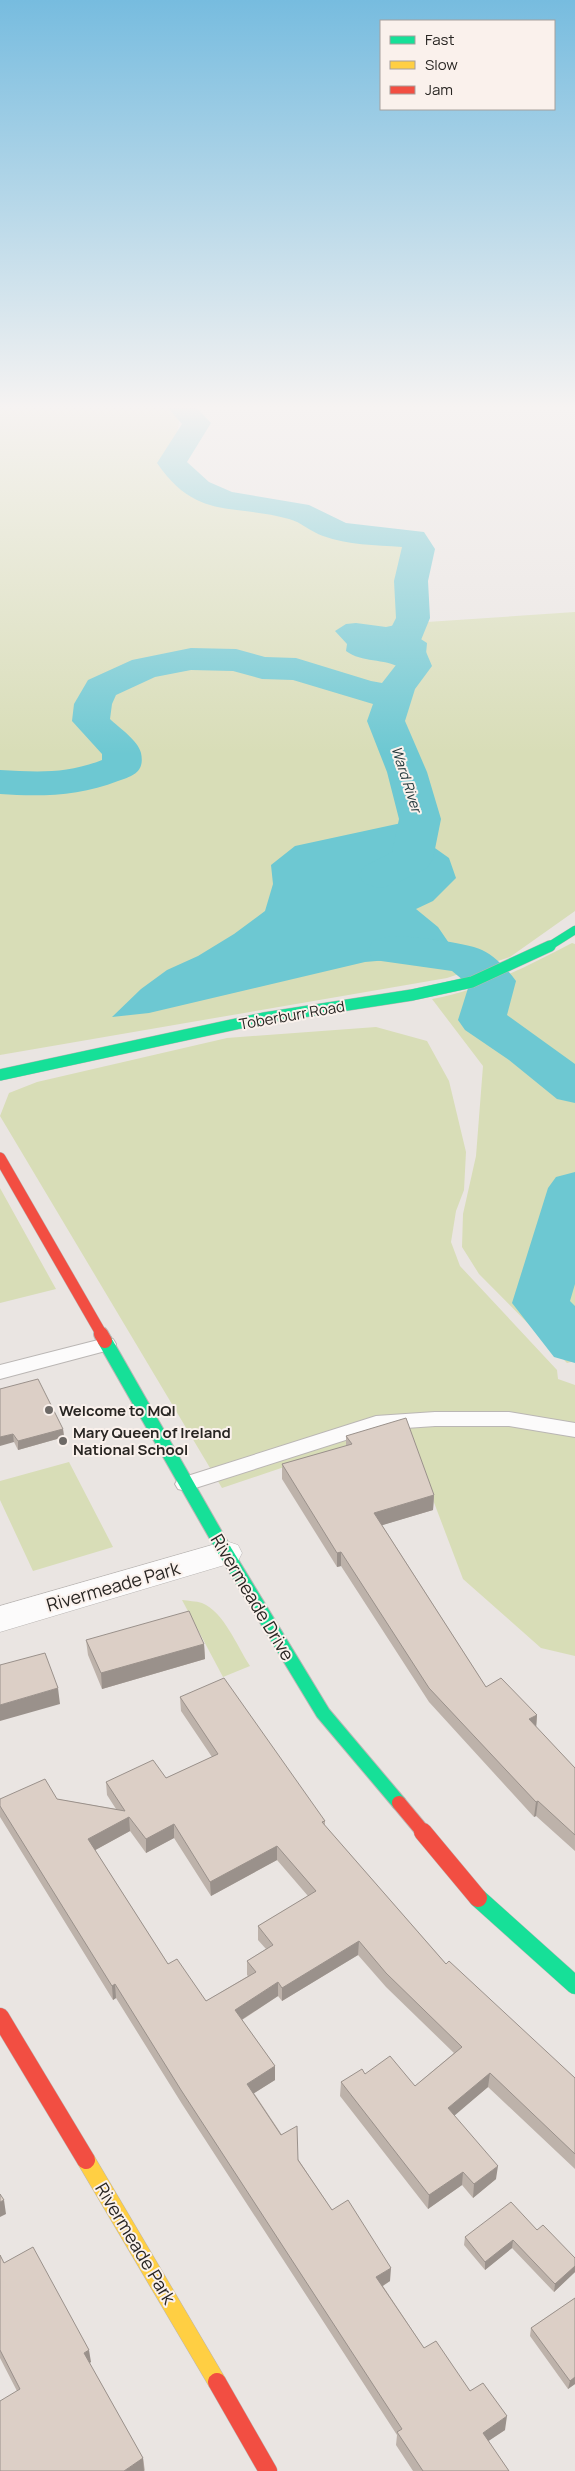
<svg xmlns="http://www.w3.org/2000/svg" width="575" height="2471" font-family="Manrope,sans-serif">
<rect width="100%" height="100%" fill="#eae5e2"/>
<path fill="#d8ddb7" d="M0 408H172L180 416 171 470 218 495 306 506 339 531 404 540 427 622 575 612V911L510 957 447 978 0 1055Z
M572 943 575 944V1361L567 1363 479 1274 462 1247 463 1214 476 1156 483 1066 432 999C483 990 527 966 572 943Z
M376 1027 427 1041 449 1081 466 1152 464 1190 456 1211 451 1242 460 1266 557 1370 558 1379 575 1385V1656L541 1648 463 1579 405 1426 222 1488 0 1116 9 1093 37 1082 227 1038Z
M0 1188 56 1289 0 1303Z
M69 1462 113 1547 33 1571 0 1500V1481Z
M182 1600C188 1601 196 1601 202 1603 224 1612 237 1646 250 1666L223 1677Z"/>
<path fill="#6dc8d2" d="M356 623 386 627 400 624 416 627 413 634 427 643 426 654 429 664 417 677 396 675 401 668C384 658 362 663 346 651L347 644 335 631 346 624Z
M420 819 425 841 449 858 456 878 433 901 416 909 438 927 451 946 466 960 411 958 365 962 149 1013 112 1017 141 989 167 970 198 956 234 934 265 911 273 884 271 865 295 846Z"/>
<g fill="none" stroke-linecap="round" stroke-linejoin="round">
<path fill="#6dc8d2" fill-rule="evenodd" d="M168 408H197L211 423 187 462 209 482 232 492 309 505 346 523 424 532 435 549 428 581 430 618 421 640 432 666 415 689 405 721 427 772 441 819 433 859 427 868 395 884 380 888 365 884 358 875 365 866 392 852 399 819 387 772 367 721 373 704 293 680 262 679 233 671 191 670 155 677 116 695 112 704 110 719C119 728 138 740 141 753 145 772 133 776 118 781 80 796 41 797 0 794V770C38 772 66 774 102 760V754L72 721 74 704 88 680 132 660 191 648 236 649 265 657 296 658 371 681 382 683 396 665 385 640 396 618 394 581 402 547C375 545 348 545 323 536 311 532 301 522 289 519 232 503 197 521 157 463L182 424Z
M390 936C409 936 465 942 482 950 495 956 508 970 516 981L507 1015 575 1064V1103L557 1099 509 1060 465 1030 458 1020 469 985 452 971 374 960 367 950 374 940Z
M575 1172V1284L570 1301 575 1306V1363L554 1357 512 1303 548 1188 556 1177Z"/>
<g stroke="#bab6b4" stroke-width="2">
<path id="lane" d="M106 1338 113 1339 116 1344 113 1349 0 1379V1365Z
M435 1412H509L575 1423V1437L509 1426H435L377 1430 186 1491 178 1489 175 1484 178 1479 376 1416Z"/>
</g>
<g stroke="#bab6b4" stroke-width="1">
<path id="street" d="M226 1541 238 1545 242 1553 238 1561 0 1632V1606Z"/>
</g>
<g stroke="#bab6b4" stroke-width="9">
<path id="fast-far3" d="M548 947 575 930"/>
</g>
<g stroke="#bab6b4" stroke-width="12">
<path id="fast-far2" d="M0 1075 264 1018 412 995 472 982 550 946"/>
</g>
<g stroke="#bab6b4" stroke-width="16">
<path id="fast-far1" d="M105 1341 226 1553 323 1713 399 1803"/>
</g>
<g stroke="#bab6b4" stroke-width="19">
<path id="fast" d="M478 1898 575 1985"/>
</g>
<g stroke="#bab6b4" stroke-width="19">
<path id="slow" d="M86 2160 217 2382"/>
</g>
<g stroke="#bab6b4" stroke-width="12">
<path id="jam-far2" d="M0 1158 102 1335"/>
</g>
<g stroke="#bab6b4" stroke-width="16">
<path id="jam-far1" d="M101 1334 105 1341
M399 1803 424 1833"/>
</g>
<g stroke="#bab6b4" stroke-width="19">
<path id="jam" d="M423 1832 478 1898
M0 2017 86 2160
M217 2382 268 2471"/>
</g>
<use href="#lane" fill="#fcfbfb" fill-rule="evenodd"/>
<use href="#street" fill="#fcfbfb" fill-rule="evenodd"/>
<use href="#fast-far3" stroke="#16e098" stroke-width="8"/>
<use href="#fast-far2" stroke="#16e098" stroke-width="11"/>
<use href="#fast-far1" stroke="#16e098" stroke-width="14"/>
<use href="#fast" stroke="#16e098" stroke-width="18"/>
<use href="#slow" stroke="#ffcf43" stroke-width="18"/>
<use href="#jam-far2" stroke="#f24e42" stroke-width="11"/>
<use href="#jam-far1" stroke="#f24e42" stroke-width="14"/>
<use href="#jam" stroke="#f24e42" stroke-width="18"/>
</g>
<path fill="#bdb2aa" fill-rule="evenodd" d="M0 1389 63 1429 64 1437 18 1450 14 1442Z
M346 1436 434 1495 433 1510 382 1525 486 1687 537 1715 536 1727 575 1768V1851L536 1816 534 1817 429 1702 341 1566 337 1567 282 1479V1464L346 1446Z
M86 1640 204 1644 205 1659 102 1689 88 1655Z
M180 1697 325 1821V1826L446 1964 575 2078V2169L488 2087 454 2115 496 2179 473 2198 462 2185 428 2209 340 2096 341 2082 365 2074 415 2086 454 2053 386 1987 358 1955 282 2001 278 1996 242 2020 275 2066V2080L254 2093 332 2210 390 2281 383 2286 424 2348 470 2391 505 2430 488 2441 509 2471H413L396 2445 397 2435 182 2104 116 1998 113 2000 0 1817V1799H57L116 1809 107 1795 106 1782 166 1778 212 1757 181 1711ZM130 1831 146 1853 174 1838 211 1896 277 1860 308 1896 258 1926V1940L266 1949 247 1961V1975L248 1976 206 2001 168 1964 95 1850Z
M537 2230 575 2258V2272L554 2292 512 2248 485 2270 464 2245 465 2237Z
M0 2255 4 2263 91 2362 89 2363 143 2458 145 2471 17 2391 0 2358Z
M575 2298V2384L568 2389 530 2336 531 2328Z"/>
<path fill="#9a918b" d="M63 1429 64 1437 18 1450V1441Z
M13 1434 14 1442 0 1446V1437Z
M434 1495 433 1510 373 1528 374 1513Z
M341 1552V1566L337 1567V1553Z
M204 1644 205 1659 102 1689 101 1673Z
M58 1688 60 1704 0 1721V1705Z
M537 1715 536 1729 529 1719Z
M538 1801 536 1816 534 1817 536 1802Z
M129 1817 130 1831 90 1853 88 1839Z
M174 1824V1838L146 1853V1839Z
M277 1846V1860L211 1896 210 1882Z
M359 1941 358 1955 282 2001V1988Z
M278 1982V1996L235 2024V2010Z
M115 1984 116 1998 113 2000 112 1986Z
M275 2066V2080L248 2097 247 2084Z
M490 2073 488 2087 447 2122 448 2108Z
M498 2166 496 2179 473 2198 474 2184Z
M463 2172 462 2185 428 2209 429 2195Z
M4 2200 6 2214 0 2217V2202Z
M513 2240 512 2248 485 2270V2262Z
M575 2266V2272L554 2292 555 2284Z
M391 2268 390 2281 376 2290V2277Z
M89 2350 91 2362 85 2366 84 2353Z
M575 2377V2384L568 2389 570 2381Z
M507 2416 505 2430 481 2446 483 2433Z
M143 2458 144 2471H124Z"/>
<path fill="#dccfc6" stroke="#9a918b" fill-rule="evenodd" d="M38 1379 63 1429 18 1441 13 1434 0 1437V1389Z
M406 1418 434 1495 374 1513 486 1687 501 1678 537 1715 529 1719 575 1768V1835L538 1801 536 1802 429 1688 341 1552 337 1553 282 1464 352 1444 346 1436Z
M189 1611 204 1644 101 1673 86 1640Z
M45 1653 58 1688 0 1705V1665Z
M224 1678 325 1821 322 1822 446 1964 449 1961 575 2078V2154L490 2073 448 2108 498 2166 474 2184 463 2172 429 2195 341 2082 362 2069 365 2074 390 2056 415 2086 462 2047 386 1973 359 1941 282 1988 278 1982 235 2010 275 2066 247 2084 281 2135 297 2126 298 2160 332 2210 348 2200 391 2268 376 2277 424 2348 436 2341 470 2391 483 2383 507 2416 483 2433 509 2471H423L397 2432 402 2429 181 2090 115 1984 112 1986 0 1806V1799L45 1779 57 1799 125 1811 106 1782 153 1760 166 1778 218 1754 180 1697ZM129 1817 146 1839 174 1824 210 1882 277 1846 316 1891 258 1926 273 1945 247 1961 256 1972 206 2001 177 1959 168 1964 88 1839Z
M0 2194 4 2200 0 2202Z
M511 2202 537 2230 543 2225 575 2258V2266L555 2284 513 2240 485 2262 465 2237Z
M33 2247 89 2350 84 2353 143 2458 124 2471H0V2401L20 2389 0 2350V2255L4 2263Z
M575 2298V2377L570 2381 531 2328Z"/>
<linearGradient id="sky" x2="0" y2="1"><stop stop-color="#77bcdf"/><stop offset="0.54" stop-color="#f6f3f2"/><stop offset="1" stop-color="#f6f3f2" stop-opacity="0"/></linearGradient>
<rect width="575" height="754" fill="url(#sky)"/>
<g fill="#6d6966" stroke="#faf1ec" stroke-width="2">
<circle cx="49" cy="1410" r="5"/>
<circle cx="63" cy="1441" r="5"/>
</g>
<g text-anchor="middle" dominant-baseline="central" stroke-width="4" stroke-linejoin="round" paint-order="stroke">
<g font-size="14" font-style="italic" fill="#203639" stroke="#faf1ec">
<text transform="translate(407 779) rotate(72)">Ward River</text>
</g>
<g font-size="15" fill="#292623" stroke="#faf1ec">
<text transform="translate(292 1015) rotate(-10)">Toberburr Road</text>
</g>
<g font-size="15" font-weight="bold" fill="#292623" stroke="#faf1ec" text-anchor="start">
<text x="59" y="1410">Welcome to MQI</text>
<text x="73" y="1432">Mary Queen of Ireland<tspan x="73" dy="17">National School</tspan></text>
</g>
<g font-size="18" fill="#292623" stroke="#faf1ec">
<text transform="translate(113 1586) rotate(-16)">Rivermeade Park</text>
<text transform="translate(253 1597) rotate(59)">Rivermeade Drive</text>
<text transform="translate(136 2243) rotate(59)">Rivermeade Park</text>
</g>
</g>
<rect x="380" y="20" width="175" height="90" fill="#faf1ec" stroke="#a6a09c"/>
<rect x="390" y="36" width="25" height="8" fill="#16e098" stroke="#a6a09c"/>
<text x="425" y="45" font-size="15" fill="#292623">Fast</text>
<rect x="390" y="61" width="25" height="8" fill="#ffcf43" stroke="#a6a09c"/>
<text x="425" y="70" font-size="15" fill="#292623">Slow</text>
<rect x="390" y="86" width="25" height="8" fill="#f24e42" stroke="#a6a09c"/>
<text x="425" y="95" font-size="15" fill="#292623">Jam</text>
</svg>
